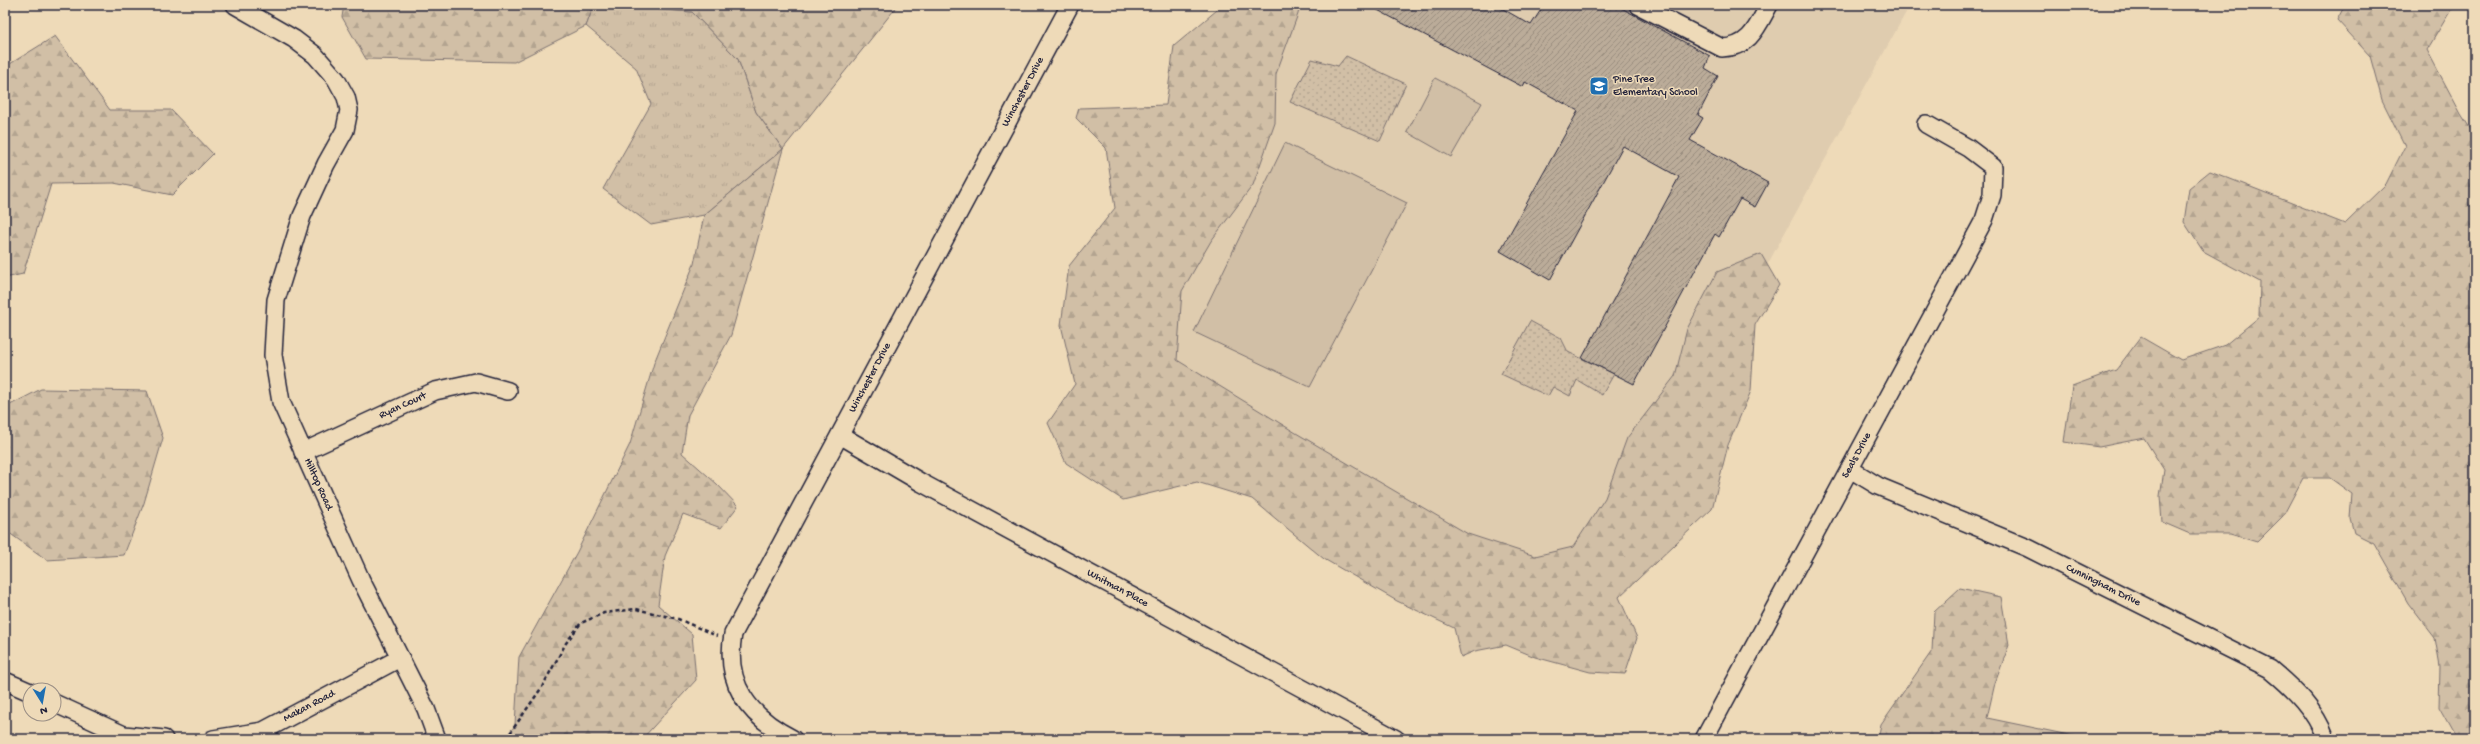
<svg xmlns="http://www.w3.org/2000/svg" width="2480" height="744" font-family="'Gochi Hand',sans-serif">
<defs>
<pattern id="grass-tufts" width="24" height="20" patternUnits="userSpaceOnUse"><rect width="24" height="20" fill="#d1bfa6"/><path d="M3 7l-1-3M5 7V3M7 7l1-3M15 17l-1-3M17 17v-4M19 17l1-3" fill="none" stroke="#b3a490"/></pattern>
<pattern id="forest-firs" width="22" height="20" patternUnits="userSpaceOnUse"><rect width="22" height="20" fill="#d1bfa6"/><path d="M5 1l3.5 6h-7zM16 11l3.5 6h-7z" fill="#b3a490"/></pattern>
<pattern id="park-dots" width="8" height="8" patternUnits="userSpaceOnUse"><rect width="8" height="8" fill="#d1bfa6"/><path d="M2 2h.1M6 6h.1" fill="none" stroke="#b3a490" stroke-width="1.8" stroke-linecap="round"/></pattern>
<pattern id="building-hatch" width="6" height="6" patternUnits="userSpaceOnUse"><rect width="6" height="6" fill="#bbac99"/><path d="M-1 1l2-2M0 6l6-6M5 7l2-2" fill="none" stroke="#988c7e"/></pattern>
</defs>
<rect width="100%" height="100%" fill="#eedab8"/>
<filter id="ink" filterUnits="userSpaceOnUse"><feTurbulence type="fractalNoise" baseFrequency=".025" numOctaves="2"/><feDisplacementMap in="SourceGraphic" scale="8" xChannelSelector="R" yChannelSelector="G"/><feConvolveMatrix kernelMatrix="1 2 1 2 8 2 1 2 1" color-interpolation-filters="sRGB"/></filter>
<g filter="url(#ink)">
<path fill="#dfccaf" d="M1261 5H1910L1577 611 1076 358Z"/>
<path fill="url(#grass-tufts)" stroke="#7a7070" d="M594 5 692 12 738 59 756 112 783 149 704 215 651 225 603 189 651 104 636 68 586 26Z"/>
<path fill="url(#forest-firs)" stroke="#7a7070" d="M344 5H594L586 26 514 62 366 59 342 17Z
M612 5H898L783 149 731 335 688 415 682 453 717 484 738 506 721 528 683 514 665 556 658 605 692 634 696 680 642 739H506L515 725 519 657 577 552 630 444 654 363 694 264 704 215 783 149 756 112 738 59 692 12Z
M1223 5H1300L1298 14 1276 74 1275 123 1253 185 1211 241 1182 291 1177 360 1296 433 1468 534 1535 556 1573 547 1605 498 1627 438 1675 376 1687 329 1717 272 1761 254 1779 285 1755 325 1751 391 1728 445 1712 509 1619 597 1637 638 1625 674 1590 672 1535 657 1506 645 1475 651 1461 657 1454 628 1397 601 1324 559 1252 499 1197 482 1123 500 1066 463 1048 423 1075 384 1061 325 1069 266 1115 208 1106 148 1076 118 1079 108 1166 105 1174 46Z
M2345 5H2454L2427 50 2461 114 2475 136V739H2457L2439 707 2440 667 2435 638 2408 603 2374 543 2354 533 2350 518 2352 494 2330 478H2303L2283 516 2257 542 2230 534H2190L2162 522 2160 496 2164 470 2144 438 2099 447 2064 442 2072 386 2116 370 2141 337 2181 360 2225 345 2259 317 2260 282 2203 251 2184 222 2189 188 2210 171 2345 224 2386 184 2405 146 2382 100 2370 56 2337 20Z
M55 36 110 110H171L213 154 172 195 114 183 51 184 23 274 5 278V67Z
M41 389 147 391 163 438 144 503 124 555 47 560 5 530V406H8Z
M1960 588 2001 597 2009 645 1995 683 1987 718 2088 739H1878L1881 724 1932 651 1934 612Z"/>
<path fill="url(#park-dots)" stroke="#7a7070" d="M1346 56 1406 84 1380 141 1290 102 1312 59 1338 66Z
M1530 321 1561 338 1568 352 1614 374 1602 395 1577 380 1570 396 1553 387 1548 396 1501 374Z"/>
<path fill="#d1bfa6" stroke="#7a7070" d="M1435 78 1482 103 1451 157 1407 132Z
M1285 143 1407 203 1310 387 1194 332Z"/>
<path fill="url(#building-hatch)" stroke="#22223b" d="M1368 5H1496L1531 25 1544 5H1616L1710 56 1705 68 1718 76 1698 115 1703 118 1690 140 1768 183 1755 207 1740 199 1719 237 1715 234 1634 384 1582 358 1679 177 1623 146 1550 280 1500 251 1578 111 1525 82 1523 87Z"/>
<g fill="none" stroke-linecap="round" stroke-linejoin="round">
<g stroke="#22223b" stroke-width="20">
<g id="minor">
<path id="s1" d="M235 5 294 39 315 55 336 79 346 97 349 110 345 130 326 164 302 216 276 300 273 355 281 402 361 580 426 709 437 739"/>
<path d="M1638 5 1722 48C1750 47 1757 27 1769 5"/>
<path id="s2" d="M840 435 922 483 1396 739"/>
<path id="s3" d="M303 452 435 391 476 382 508 391"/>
<path id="s4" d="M1850 469 1878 486 2028 548 2270 669C2294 689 2315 709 2326 739"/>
<path d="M5 681 30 692"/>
<path d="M54 703 124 735 164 739"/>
<path id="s5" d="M213 739 263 731 400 658"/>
<path id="s6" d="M793 739C749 717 724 684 733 634L1070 5"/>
<path id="s7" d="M1704 739 1984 220 1992 195 1993 167 1968 148 1926 124"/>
</g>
</g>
<path stroke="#22223b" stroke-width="2.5" stroke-dasharray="4 3" stroke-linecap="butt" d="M506 739 542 687 566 643 581 623 604 613 636 609 678 619 717 636"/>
<use href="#minor" stroke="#eedab8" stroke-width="17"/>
</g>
</g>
<defs>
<g id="school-square" transform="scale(1)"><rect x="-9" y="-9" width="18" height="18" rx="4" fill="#1f6fb2" stroke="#eedab8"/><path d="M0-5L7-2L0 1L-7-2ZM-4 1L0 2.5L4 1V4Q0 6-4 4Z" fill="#fff"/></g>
</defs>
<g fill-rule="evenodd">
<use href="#school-square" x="1599" y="86"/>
</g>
<g text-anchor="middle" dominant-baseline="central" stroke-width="3" stroke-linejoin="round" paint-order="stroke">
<g font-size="11" fill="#22223b" stroke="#eedab8" text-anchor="start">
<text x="1613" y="80">Pine Tree<tspan x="1613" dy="13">Elementary School</tspan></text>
</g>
<g font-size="11" fill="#22223b" stroke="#eedab8">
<text stroke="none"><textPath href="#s6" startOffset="746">Winchester Drive</textPath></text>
<text stroke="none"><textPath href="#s6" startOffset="422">Winchester Drive</textPath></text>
<text stroke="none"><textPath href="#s3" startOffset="110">Ryan Court</textPath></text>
<text stroke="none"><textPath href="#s7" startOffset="322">Seals Drive</textPath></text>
<text stroke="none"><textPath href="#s1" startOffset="558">Hilltop Road</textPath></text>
<text stroke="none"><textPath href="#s4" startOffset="279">Cunningham Drive</textPath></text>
<text stroke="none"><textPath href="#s2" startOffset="317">Whitman Place</textPath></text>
<text stroke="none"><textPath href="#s5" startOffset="103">Makan Road</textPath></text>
</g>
</g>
<rect width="2480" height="744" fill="none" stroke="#eedab8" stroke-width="20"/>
<rect x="10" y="10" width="2460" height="724" fill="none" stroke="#22223b" stroke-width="1.5" filter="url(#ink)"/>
<g transform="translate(42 702) rotate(169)"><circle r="19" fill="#eedab8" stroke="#9c9086"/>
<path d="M0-3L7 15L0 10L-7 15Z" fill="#1f6fb2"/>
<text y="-6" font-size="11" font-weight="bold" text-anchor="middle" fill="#22223b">N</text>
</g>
</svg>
